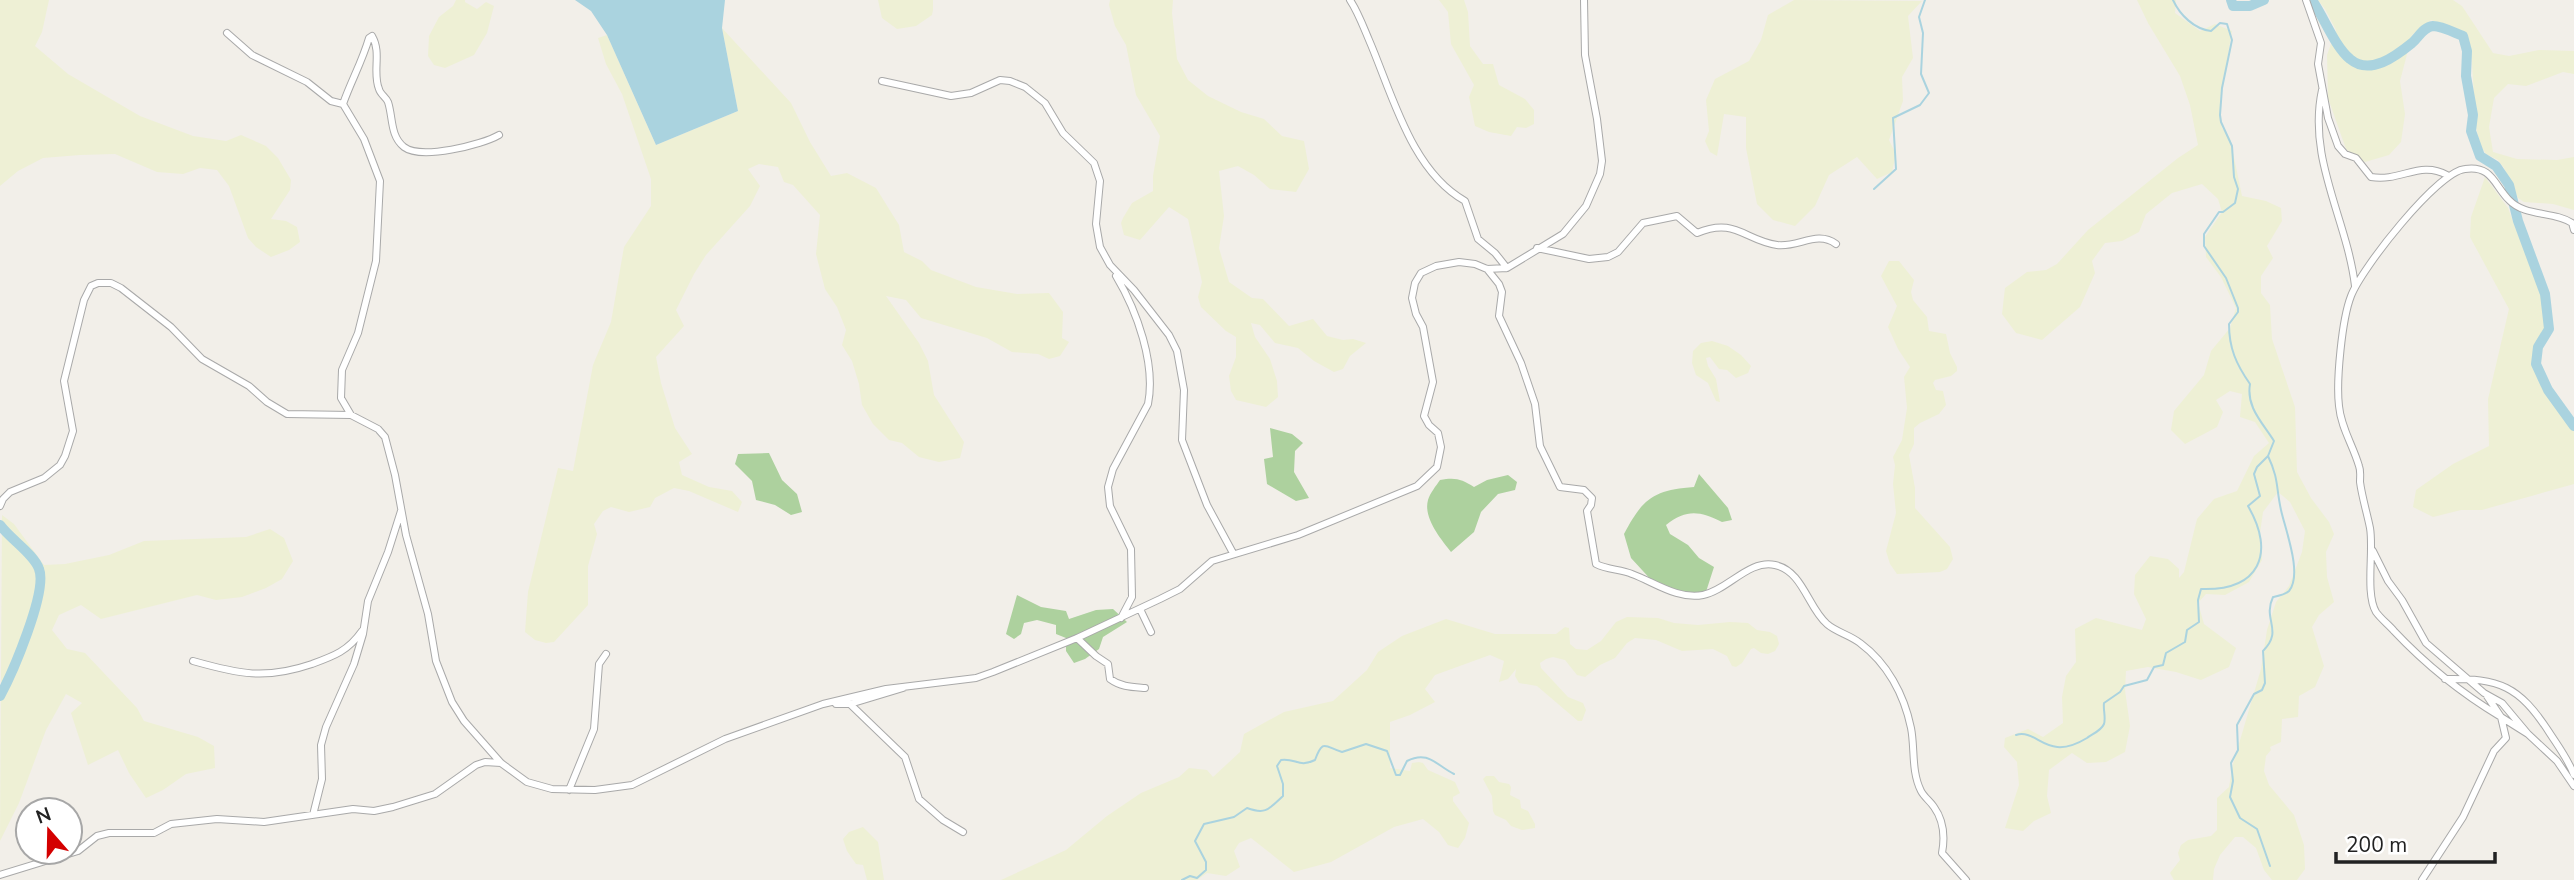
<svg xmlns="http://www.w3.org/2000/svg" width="2574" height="880" font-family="'Nunito Sans',sans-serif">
<rect width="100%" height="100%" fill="#f2efe9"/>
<path fill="#eef0d5" d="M0 0H49L42 32 35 46 68 74 140 116 193 136 226 141 241 135 266 146 278 158 291 180 290 190 271 219 286 221 297 227 300 242 289 250 271 257 256 247 248 238 229 186 217 170 200 168 183 174 157 172 115 154 80 155 43 158 18 171 0 186Z
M456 0H465V2L477 9 486 2 494 6 487 33 474 55 445 68 434 65 428 56 429 36 439 17 453 6Z
M878 0H933V10L932 15 916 26 897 29 882 18Z
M1110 0H1173L1172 13 1177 59 1188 80 1208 96 1241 112 1264 119 1282 136 1304 141 1309 169 1296 192 1270 189 1254 175 1238 166 1219 171 1224 216 1219 248 1229 282 1252 298 1263 299 1289 326 1313 319 1327 336 1343 340 1353 339 1366 343 1350 356 1343 369 1334 372 1314 361 1298 348 1275 343 1260 325 1251 323 1255 337 1270 359 1277 381 1278 397 1266 407 1236 400 1231 391 1229 376 1236 357V337L1226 331 1201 307 1198 297 1202 282 1188 219 1169 207 1140 240 1124 235 1121 223 1123 218 1132 203 1153 191V176L1160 136 1136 95 1126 45 1115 26 1109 5Z
M1439 0H1464L1468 12 1470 46 1483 64H1493L1499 85 1525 99 1534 110V124L1526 128 1517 127 1511 136 1489 132 1475 126 1469 97 1474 85 1451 44 1448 12Z
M1794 0 1922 1 1908 16 1913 58 1902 77 1903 101 1889 140 1896 154 1892 172 1877 179 1857 157 1829 175 1815 206 1795 226 1773 220 1757 204 1746 148V117L1724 114 1717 156 1710 152 1705 141 1709 131 1706 100 1715 79 1749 61 1761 40 1768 15Z
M2137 0H2176L2175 13 2200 31 2215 24 2232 31 2220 102 2222 128 2230 138 2242 196 2266 201 2281 208 2282 221 2267 246 2273 258 2261 276V293L2270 305 2272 339 2295 407 2297 472 2311 498 2329 522 2334 534 2326 552 2327 577 2334 602 2319 615 2312 627 2324 666 2315 687 2299 696 2298 717 2282 719 2281 742 2270 747 2271 750 2266 756 2264 771 2269 785 2294 815 2304 845 2305 869 2297 880H2272L2264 870 2256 848 2243 837H2235L2220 855 2214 869 2213 880H2174L2170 873 2180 860 2178 853 2181 845 2188 840 2211 836 2217 830V798L2229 787 2233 764 2261 669 2267 630 2276 602 2289 586 2302 552 2305 531 2290 502 2278 492 2263 512 2260 533 2262 560 2249 582 2225 595 2206 594 2198 603 2204 624 2236 648 2229 667 2201 680 2176 672 2148 667 2126 671 2125 690 2130 726 2125 752 2106 762 2087 763 2072 753 2049 770 2047 796 2051 813 2034 821 2023 831 2005 828 2019 785 2017 762 2004 747 2005 738 2028 729 2043 737 2063 723 2062 697 2066 676 2076 662 2075 629 2096 618 2142 630 2146 619 2134 594 2135 575 2150 556 2168 559 2179 569V578L2184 572 2197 519 2214 499 2237 491 2254 456 2269 443 2255 422 2240 417 2242 394 2230 391 2216 400 2223 412 2217 427 2185 444 2171 430 2174 411 2204 375 2211 351 2230 328 2236 308 2221 277 2206 257 2205 237 2222 212 2218 199 2202 184 2172 193 2146 214 2139 232 2122 241 2105 243 2092 261 2095 273 2080 307 2042 340 2016 333 2002 314 2005 288 2027 272 2046 270 2057 264 2088 230 2178 158 2198 145 2190 105 2180 76 2148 23Z
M2318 0H2453L2462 6 2493 53 2509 56 2539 50 2574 51V74L2563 72 2526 86 2508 84 2494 98 2489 127 2493 152 2517 159 2557 160 2574 157V210L2553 204 2524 202 2518 198 2504 168 2498 160 2486 154 2480 145 2476 127 2471 49 2467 39 2461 31 2431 20 2412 35 2400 81 2405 114 2401 142 2389 155 2365 162 2346 149 2328 98 2327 55 2336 30 2325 9Z
M722 28 791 103 810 142 831 176 847 173 876 188 899 225 904 252 922 261 931 270 976 287 1017 294 1049 293 1063 312 1062 338 1069 342 1060 356 1049 359 1038 354 1012 352 987 338 921 318 906 300 886 296 919 343 928 361 934 395 964 442 960 458 939 462 919 457 902 443 889 440 873 424 862 405 859 384 852 361 842 345 846 330 837 307 825 289 816 254 820 215 793 185 784 182 778 167 759 164 748 169 760 186 750 206 706 255 694 274 676 310 684 326 656 357 661 383 675 428 692 454 679 462 682 475 709 487 732 491 742 502 738 512 689 491 674 488 655 498 650 507 629 512 611 507 603 511 594 524 597 534 588 566V605L554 642 546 643 535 640 525 632 528 592 558 468 573 471 593 365 611 322 624 247 651 206V179L622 94 606 64 598 38 607 35 656 145 738 111Z
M2485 177 2508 208 2518 235 2538 275 2548 327 2538 347 2537 363 2551 399 2574 429V484L2482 510H2461L2433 517 2413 507 2416 490 2453 464 2489 446 2488 399 2509 309 2470 237 2471 217Z
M1889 261H1899L1914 280 1911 292 1913 300 1927 317 1929 331 1946 334 1950 353 1957 367V371L1951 376 1935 380 1933 383 1936 390 1943 391 1946 405 1939 414 1920 423 1914 428V444L1909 455 1915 488V508L1950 547 1953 559 1947 569 1940 572 1897 574 1890 564 1886 551 1896 513 1893 484 1895 465 1893 457 1902 440 1907 408 1904 377 1910 367 1898 349 1888 327 1897 306 1881 276Z
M1712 341 1728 346 1741 355 1751 366 1748 373 1736 378 1727 370 1719 369 1710 357 1706 358 1708 366 1716 379 1720 402 1716 401 1708 383 1696 375 1692 363 1693 351 1701 343Z
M2 515 14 524 44 565 65 564 109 555 144 541 246 537 270 529 284 538 293 561 282 579 266 588 242 597 216 600 197 595 101 619 81 605 59 615 52 630 67 649 85 653 137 708 144 721 198 737 214 746 215 768 186 774 163 790 146 798 129 773 118 750 88 765 71 713 82 703 66 694 46 730 19 803 0 841Z
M1627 617 1658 618 1674 623 1698 625 1730 622 1748 623 1757 630 1770 632 1777 636 1779 644 1775 651 1768 654 1761 653 1754 648 1751 649 1742 663 1736 667 1732 666 1727 656 1713 649 1682 651 1656 640 1635 638 1627 643 1615 658 1600 665 1585 677 1577 675 1565 660 1553 657 1546 659 1540 663 1541 668 1568 697 1583 703 1586 710 1582 721H1578L1537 686 1519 683 1515 676 1516 669 1508 679 1499 682 1504 661 1490 655 1435 675 1425 689 1435 702 1410 715 1390 722V768L1410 771 1412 763 1419 762 1423 763 1428 770 1455 782 1460 793 1453 797V801L1469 823 1465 838 1458 848 1448 845 1439 832 1423 819 1394 827 1331 862 1294 872 1251 838 1239 843 1234 851 1240 867 1226 876 1207 873 1197 880H1001L1066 850 1107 816 1141 793 1179 777 1189 768 1207 770 1213 777 1240 752 1244 734 1284 712 1333 701 1367 670 1378 652 1402 636 1446 619 1495 634H1556L1565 627 1569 628 1570 644 1576 649 1587 650 1601 641 1616 622Z
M1486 776H1494L1499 782 1509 784 1511 787 1510 795 1520 800 1521 808 1528 811 1535 824V828L1522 830 1511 826 1506 820 1495 815 1493 811 1492 796 1483 779Z
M863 827 878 842 884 880H867L863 865 856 864 847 851 843 839 849 832Z"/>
<path fill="#add19e" d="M1270 428 1292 434 1303 443 1295 451 1294 472 1309 498 1296 501 1267 484 1264 459 1273 457Z
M769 453 782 480 797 494 802 512 791 515 775 505 756 500 752 481 735 464 738 454Z
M1699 474 1728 508 1732 520 1722 522C1699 511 1687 509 1666 525L1670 534 1688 545 1699 558 1714 567 1704 598 1679 597 1654 583 1631 558 1624 534C1643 498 1654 490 1694 487Z
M1508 475 1517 482 1515 490 1498 494 1481 512 1474 532 1451 552C1441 539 1423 518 1428 500 1430 493 1436 486 1440 480 1455 477 1462 479 1474 487L1487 480Z
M1017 595 1041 607 1066 611 1069 619 1096 610 1113 609 1127 622 1103 637 1099 649 1085 659 1074 663 1066 651V638L1056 634V625L1037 620 1024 623 1021 634 1014 639 1006 634Z"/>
<path fill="#aad3df" d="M575 0H725L722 28 738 111 656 145 607 35 591 11Z"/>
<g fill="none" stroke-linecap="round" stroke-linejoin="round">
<path stroke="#aad3df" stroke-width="2" d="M1874 189 1896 169 1893 118 1920 105 1929 93 1921 74 1923 33 1919 17 1925 0
M2268 456C2279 479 2276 488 2281 510 2285 529 2303 574 2289 591 2285 595 2278 596 2273 597 2262 620 2284 630 2263 651L2265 683 2262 690 2254 694 2237 725 2238 750 2231 763 2233 781 2230 797 2240 818 2257 829 2270 866
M2016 735C2038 728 2046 763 2087 738 2092 734 2101 731 2104 724 2106 718 2103 709 2104 703L2120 692 2124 686 2147 680 2154 667 2163 665 2166 653 2185 642 2187 630 2199 622 2198 600 2201 589C2259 591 2276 554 2248 506L2260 496 2254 474 2257 467 2268 456 2274 441C2262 422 2246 407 2250 384 2236 364 2229 348 2229 324L2238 312V308L2226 278 2204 246V234L2219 212H2223L2235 203 2238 189 2234 177 2232 146 2221 122 2220 115 2222 88 2232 40 2227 24 2220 23 2211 31C2194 29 2180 15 2173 0
M1182 880 1190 876 1197 878 1206 870V862L1195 841 1204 824 1234 817 1247 808C1266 815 1269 809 1283 796V784L1277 766 1281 760C1296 758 1299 768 1315 760 1323 738 1325 747 1342 752L1366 744 1387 751 1396 775H1400L1407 761C1428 750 1436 765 1454 774"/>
<path stroke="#aad3df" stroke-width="10" d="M2231 0 2233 6H2250L2264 0
M2312 0C2324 17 2335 47 2350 59 2370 76 2396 56 2412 43 2419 37 2423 27 2433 26 2442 26 2455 33 2463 36L2467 51 2466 76 2473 115 2471 131 2480 156 2496 166 2509 185 2518 221 2545 294 2549 329 2538 347 2536 364 2548 390 2574 426
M0 525C10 539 34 554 39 569 48 591 12 674 0 696"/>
<g stroke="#a9a9a9" stroke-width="8">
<path id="street" d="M1350 0C1358 12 1363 26 1369 40 1392 93 1411 171 1465 201L1478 239 1495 253 1507 268
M2306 0 2321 43 2318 64 2328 118 2338 146 2345 154 2356 158 2371 177C2401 182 2420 160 2447 175
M227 33 252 55 307 82 331 101 343 104 364 139 380 181 376 261 358 333 342 370 341 398 351 415
M882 81 951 96 971 93 1000 80 1010 81 1025 87 1045 103 1063 133 1094 163 1100 181 1096 224 1100 247 1110 265 1134 290 1169 335 1177 351 1184 390 1182 440 1207 505 1233 553
M2322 90C2307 159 2347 219 2355 286
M343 104C351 81 362 62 369 38L372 36C382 53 372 72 379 89 380 94 386 97 388 102 393 117 390 136 404 147 421 160 482 145 499 135
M1537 248 1589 259 1608 257 1618 252 1643 223 1677 216 1697 233C1735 217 1744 240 1777 245 1798 248 1817 230 1836 244
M1487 269 1499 284 1502 292 1499 316 1521 363 1535 404 1540 446 1560 487 1584 490 1592 498 1591 505 1587 511 1596 564C1608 570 1620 569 1632 574 1654 582 1678 600 1703 595 1728 590 1749 559 1775 565 1803 571 1808 608 1827 624 1836 632 1850 635 1860 643 1887 663 1904 694 1911 728 1915 748 1911 771 1921 791 1924 797 1930 801 1934 807 1944 821 1945 837 1942 853L1966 880
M1116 276C1137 311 1156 364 1148 404L1113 469 1108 487 1110 506 1131 549 1132 597 1121 618
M0 506 3 499 10 492 44 478 60 465 65 456 73 431 64 381 84 300 91 286 98 283H111L121 288 171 327 202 359 249 386 267 402 287 414 351 415 378 429 385 437 395 475 406 535 428 614 436 661 452 702 464 721 501 763 527 782 552 789 595 790 632 785 725 739 823 704 886 689 976 678 993 672 1077 638 1160 599 1180 589 1212 561 1298 535 1417 486 1437 467 1441 447 1438 433 1429 425 1424 416 1433 382 1423 327 1416 314 1412 298 1415 283 1421 273 1436 266 1459 262 1475 264 1487 269 1507 268 1563 234 1586 206 1600 174 1602 161 1597 119 1585 55 1584 0
M2373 551 2388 581 2402 600 2426 643 2484 693 2502 703 2528 734
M1140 609 1151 632
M1077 638 1096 656 1108 664 1110 679C1121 687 1132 687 1145 688
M193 661C239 674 265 680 312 664 334 656 348 651 362 631
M2445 679C2500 678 2519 686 2549 732 2558 746 2568 759 2574 775
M2487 696 2501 717 2528 734 2557 761 2574 786
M836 704H850L903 688
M850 704 905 757 919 799 943 820 963 832
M569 790 594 729 599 664 606 654
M313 815 322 779 321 745 326 727 354 664 363 634 368 601 388 552 401 511
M0 875 78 851 97 836 109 833H154L171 824 217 819 264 822 353 809 374 811 393 807 435 794 476 765 485 762 501 763
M2422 880 2463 817 2494 751 2506 738 2501 717C2461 693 2426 665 2394 631 2389 625 2381 619 2376 612 2365 593 2374 551 2370 528 2367 513 2362 497 2360 482 2360 476 2361 471 2359 466 2353 445 2341 428 2339 406 2336 381 2342 319 2351 296 2361 269 2437 172 2465 169 2492 165 2494 185 2509 200 2525 217 2554 211 2572 223L2574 230"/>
</g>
<use href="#street" stroke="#fff" stroke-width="6"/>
</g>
<g transform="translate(49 831) rotate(340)"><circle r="33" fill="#ffffff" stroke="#a7a7a7" stroke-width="2"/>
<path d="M0-5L12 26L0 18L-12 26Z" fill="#d40000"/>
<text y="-10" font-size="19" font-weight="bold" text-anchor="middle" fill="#222222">N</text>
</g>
<path d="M2336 852v10h159v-10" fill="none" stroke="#222222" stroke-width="3.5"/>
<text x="2346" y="852" font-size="21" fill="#222222" stroke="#ffffff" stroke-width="5" paint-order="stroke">200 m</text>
</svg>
